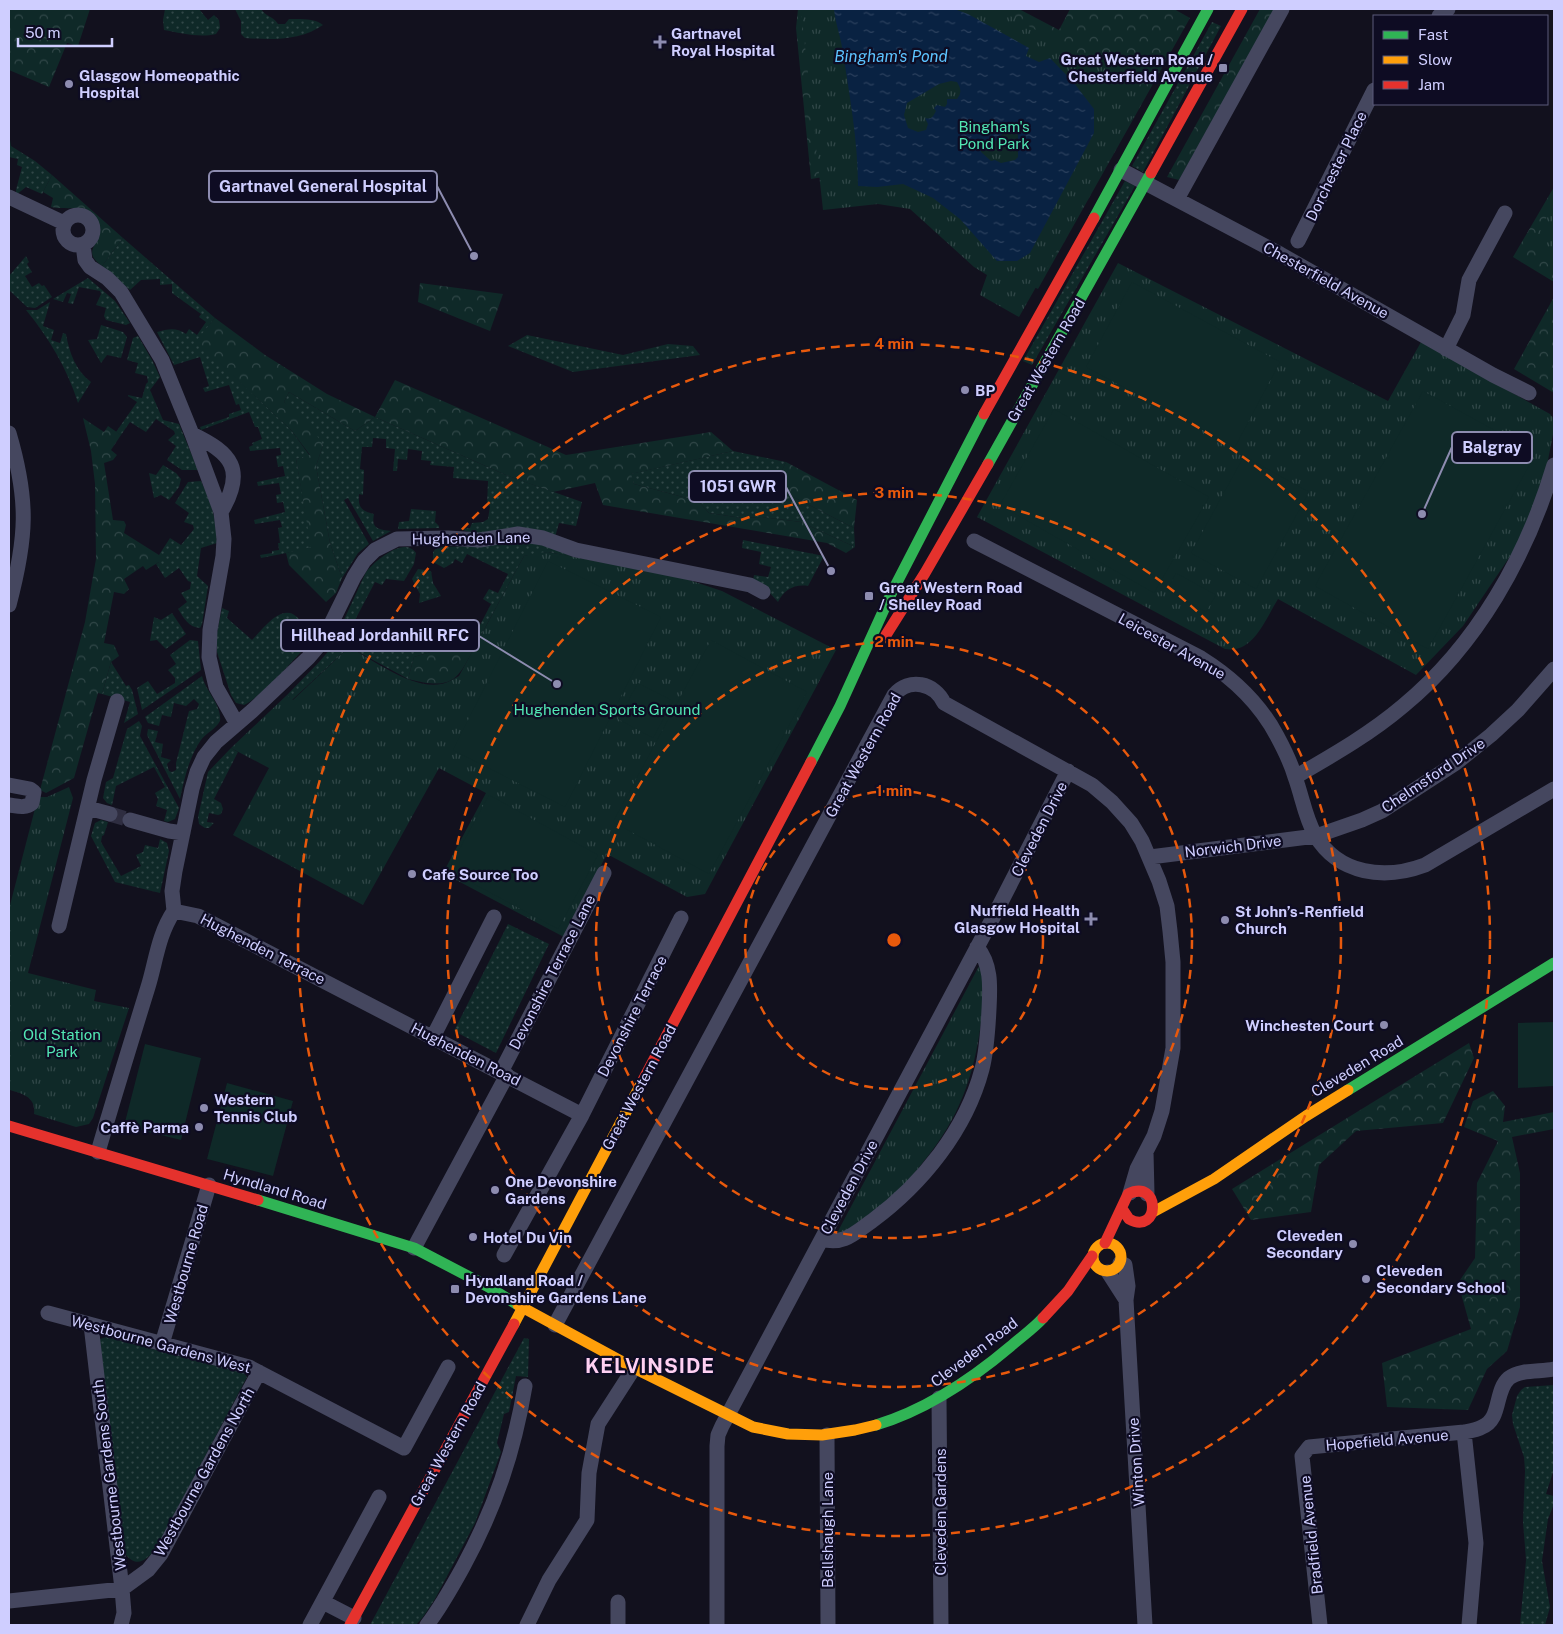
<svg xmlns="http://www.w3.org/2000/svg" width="1563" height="1634" font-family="'Public Sans',sans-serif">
<defs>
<pattern id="grass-dots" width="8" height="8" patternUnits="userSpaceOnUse" patternTransform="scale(1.25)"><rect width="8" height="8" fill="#0f2928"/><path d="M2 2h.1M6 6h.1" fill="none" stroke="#314748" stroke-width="1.8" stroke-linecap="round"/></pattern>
<pattern id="forest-crowns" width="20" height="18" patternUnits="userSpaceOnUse" patternTransform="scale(1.25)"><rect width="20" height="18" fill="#0f2928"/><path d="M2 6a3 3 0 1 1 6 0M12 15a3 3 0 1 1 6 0" fill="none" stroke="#314748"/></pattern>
<pattern id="park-tufts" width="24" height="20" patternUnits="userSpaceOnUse" patternTransform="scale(1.25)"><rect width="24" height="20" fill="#0f2928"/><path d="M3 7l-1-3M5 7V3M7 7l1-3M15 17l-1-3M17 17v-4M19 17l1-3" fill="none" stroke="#314748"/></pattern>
<pattern id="water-ripples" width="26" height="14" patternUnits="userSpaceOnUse" patternTransform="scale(1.25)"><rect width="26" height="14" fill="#092242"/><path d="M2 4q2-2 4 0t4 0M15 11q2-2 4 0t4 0" fill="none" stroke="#2c415e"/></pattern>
</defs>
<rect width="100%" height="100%" fill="#12111e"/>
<path fill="url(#grass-dots)" d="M165 9H199L208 20 214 15 219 20 220 28 216 34C199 38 180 33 164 30L163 20Z
M235 9H261C266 17 272 15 278 24H285L289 19C300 19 315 18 323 25 300 41 271 40 245 38L241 34V21Z
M1212 22 1221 26 1143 172 1132 166Z
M9 134 11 146 35 161 52 175 42 194 26 187 16 195V190L22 167 17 165 18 159 9 157Z
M1125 181 1135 186 1032 365 1023 361Z
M123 238 215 318 197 341 291 430 310 456 296 459 312 548 261 558 260 555 272 553V551L279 550 278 543H280L278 528 282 527 280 520 255 524 254 520 285 512 283 502 277 503 276 495 281 494 279 483 258 486 257 482 285 476 283 466 278 467 276 456 281 455 280 448 250 451 249 447 253 445 252 443 262 439 258 427H255L249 412 201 430 200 427 229 417V414L241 410 239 404 236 405 229 385 205 392 203 388 209 386 200 357 174 365 157 332C168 329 176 327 186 334L189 329 197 335 206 322 199 317 201 314 172 293V284L160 285V279L141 280 130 290 102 266Z
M26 256 29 262 27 264 32 272 25 276 32 287 39 283 42 286 44 285 52 297 35 308 27 307 9 290V276Z
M88 278 115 301 130 323 126 325 106 320 104 316 106 308 96 305 101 294 100 291 79 287 73 304 68 303 71 294 67 293 63 302 53 299Z
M50 302 43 326 54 330 51 340 60 343 63 333 66 334C69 352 76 371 91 382L78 403C67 368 49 338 26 310H37Z
M101 325 123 332 127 337 121 358 107 355 101 363 88 340 97 339Z
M527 335 623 355 668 344 693 346 700 355 573 372 508 346Z
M138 336 152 360 160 377 150 390 163 420 179 424 198 470H182L167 460 176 446 168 440 175 434 174 431 156 419 146 432 130 422 121 435 116 432 137 402 128 396V395L142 398 146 384 148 382 147 376 135 373 138 363 127 360 133 338Z
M289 392 355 431 375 417 506 475 582 502 576 526 559 523 555 537C526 536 486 540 460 529L470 528 472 523 483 522 488 519 490 506 487 505 488 481 453 478 454 467 430 465 431 461 421 460 422 451 408 449 407 460 398 459 397 471H393L395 449 386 448V439L373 438 372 447H362L360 469 364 470 363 495 359 494C358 507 361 511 374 514 371 529 378 529 391 531L373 541 348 498 344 500 369 544 358 553 342 578 330 543 316 466 323 445 284 402Z
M733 451 786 462 774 487 854 528 855 547 801 522 762 517 742 518 709 513 698 501 634 484 630 474Z
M163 465 176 473 181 479 179 487 169 500 161 495 154 498 149 473 156 475Z
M201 481C212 504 216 518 217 543L201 548 197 576 208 586 202 624 200 628C188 627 184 618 178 609L187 602 181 593 190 589 191 582 188 581 179 568 165 578 156 564 159 562V555L170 538 181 545 194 529 193 525 184 522 189 513 175 503 188 482Z
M411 509 436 511 435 522 439 526V528L398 529 399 522 409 521Z
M519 539 553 547 573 557 548 552 524 556 480 637 414 657 408 679 349 647 292 700 287 695 320 661 331 648 366 572C374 562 404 535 416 553L414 564 404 581 386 579 382 585 375 582 354 622 370 631 375 623 386 629 381 638 399 648 404 640 410 644 413 652 439 644 436 634 440 633 443 643 464 636 462 626 469 624 471 621 480 625 491 604 483 599 489 589 498 593 508 574 467 554 462 563 455 559 453 563 444 568 433 562V552L437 547 485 546Z
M743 540 824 556 808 586C794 584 784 590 778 602L768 591 753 581 754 575 768 577 771 567 759 564 761 552 742 548Z
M418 569 431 571 433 583 441 596 419 603 420 594 412 579Z
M222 608 229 611 227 618 252 640C263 629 283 600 299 619 302 623 302 627 304 630 306 633 310 636 312 639 301 653 259 699 244 705L236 703 231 695 217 652V633Z
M172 613 186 634 166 649 157 640 150 641 154 617 161 620Z
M190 640 198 641 201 670 142 710 137 688 148 681 157 694 175 683V678L168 670 176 664 170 655Z
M111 662 126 686 129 685 132 690 138 714 124 723 130 702 102 694Z
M202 676C206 692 222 705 220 721 216 729 206 733 201 740 189 757 184 780 180 799L147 735 148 729 158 731 155 742 163 744 161 757 171 760 167 764 169 771 172 772 176 770V763L189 711 197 709 199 704 194 699 186 706 174 703 171 717 162 715 159 726 148 723 145 717Z
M139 721 142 726 140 736 179 808 175 819 168 822 164 821 167 810 156 806 158 799 155 793 165 787 154 767 116 786 112 805 107 803 103 798 106 782 113 778 127 729Z
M231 748 238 752 214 799 221 803 223 809 221 814 218 815 209 813 207 822 214 823 209 828H205L199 824 198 817 208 772Z
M101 820 108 822 104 835 102 836 101 842 121 876 141 866 136 855 143 852 145 845 158 848 160 839 167 843 169 851 160 893 115 882 91 836 95 823Z
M508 924 549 944 496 1053 454 1031Z
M106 1337 244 1373 247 1377 157 1547C147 1560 136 1570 124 1552L100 1342V1339Z
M524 1338 529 1339 528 1377 516 1376 509 1412 504 1414 497 1443 501 1452 475 1523 435 1599 423 1617 416 1625H370Z
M1554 1385V1469L1546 1494 1554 1496V1504L1548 1519 1542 1561 1550 1607 1545 1625H1520L1526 1560 1523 1522 1525 1471 1524 1457 1513 1424 1512 1415 1517 1396 1521 1390 1525 1387Z"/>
<path fill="url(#forest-crowns)" d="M9 9H90L78 46 67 43 49 87 9 70Z
M798 9H811L823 177 811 179 796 28Z
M989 9H1019L1059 30 1070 9H1174L1190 18 1038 289 1026 283Z
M1260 9H1275L1179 180 1167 177Z
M52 175 123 238 102 266C79 249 104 245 99 225 93 202 67 211 51 207L53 198 43 192Z
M1554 187V282L1513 257Z
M420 283 503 294 490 331 418 302Z
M1554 297V393L1514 369Z
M215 318 265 355 327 394 375 417 395 380 566 455 711 432 733 451 631 474 634 484 698 501 709 513 742 518 762 517 801 522 855 547 846 553 827 543 603 505 595 483 553 492 506 475 375 417 355 431 289 392 284 402 308 422 323 445 316 466 330 543 342 578 336 593 326 602 289 565 286 553 311 547 296 459 310 455 291 430 196 341Z
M83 418 104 432 108 426 121 435 111 450 117 455 113 460 104 463 113 520 124 521 126 525 124 533 159 555V562L146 570 143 566 124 579 129 589 124 594 114 592 104 643 114 645 119 656 111 662 102 694 98 693 74 778 46 793 40 790 85 622 96 559 95 484 91 451Z
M786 462 857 500 854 528 774 487Z
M480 637C458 677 458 692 408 679L414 657Z
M1469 1043 1474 1058 1443 1123 1356 1131 1319 1165 1311 1212 1251 1220 1232 1189Z
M1493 1091 1505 1106 1503 1122 1554 1112V1129L1512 1137 1520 1173V1307L1507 1351 1487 1369 1468 1410 1387 1407 1382 1363 1471 1329 1458 1283 1475 1258 1477 1183 1498 1141 1464 1127 1473 1101Z"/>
<path fill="url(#park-tufts)" d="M801 9H998L1147 92 1019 317 980 295 987 275 974 267 910 209 878 204 823 210Z
M1554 204V259L1531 246Z
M1118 263 1388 401 1421 342 1550 414 1554 419V429L1544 481 1517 546 1463 626 1416 675 1278 599C1265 620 1253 654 1225 649L977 517Z
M548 552 680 577 722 591 836 650 705 894 687 897 607 854 564 937 443 873 486 793 439 768 363 905 233 835 269 768 231 748 287 695 293 700 349 647C373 660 413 690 441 684 448 683 453 679 459 676L524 556 536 553Z
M69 787 73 798 28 973 96 990 94 1001 129 1008 93 1118 89 1124 76 1127 34 1114C36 1097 23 1094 10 1090L9 1091V909L38 797H47Z
M979 966C986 978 983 1008 981 1022 974 1077 959 1118 924 1161 913 1175 902 1189 888 1200 875 1212 859 1221 845 1232L837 1233Z"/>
<path fill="#0f2928" d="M1132 282 1280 362 1235 447 1086 367Z
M1423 391 1536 453 1428 649 1315 586Z
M1054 409 1209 497 1154 593 1000 505Z
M1244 456 1309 492 1256 589 1191 553Z
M548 561 661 617 565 807 453 750Z
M1176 573 1216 595 1206 612 1167 590Z
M711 640 807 692 709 874 613 822Z
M638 683 673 701 653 738 618 719Z
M489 795 598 855 558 929 448 870Z
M1554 1022V1086L1518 1088V1023Z
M145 1044 201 1058 181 1140 124 1126Z
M227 1083 293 1101 273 1176 207 1159Z"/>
<path fill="url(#water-ripples)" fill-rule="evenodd" d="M834 9H954L968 14 1029 48 1026 56 1039 62 1050 58 1074 83 1094 109V133L1030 253 1017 261H997L960 219 933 198 903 184 877 187 858 186C858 140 849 92 842 47 840 34 835 22 834 9ZM951 81 957 82C961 89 962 92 957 99H947V104L945 107 937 105 934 108 936 111C933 116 932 120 925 118L928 124 926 130 918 132 908 128 904 115 907 103 939 84ZM1010 127 1018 135V157L1015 160 1001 163 995 160 991 161 981 152 980 147 984 141 989 140 992 145 1003 133 1004 128Z"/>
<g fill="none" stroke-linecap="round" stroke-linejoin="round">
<path stroke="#2e2d40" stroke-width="15" stroke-dasharray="15 8" stroke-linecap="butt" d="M110 814 130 820"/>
<path stroke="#45475f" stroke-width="15" d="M1439 16 1448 9
M1121 170 1280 254 1493 375 1529 393
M9 197 64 223
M1177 199 1282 9
M63 230a15 15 0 1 1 30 0a15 15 0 1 1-30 0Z
M1298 241 1374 90
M83 245 85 260 90 267 107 278 121 292 162 360 192 434 221 512 224 539 223 556 210 630 209 657 216 687 237 724
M1446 349 1463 315 1469 280 1505 213
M9 433C29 501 27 537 9 605
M192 434C232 453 246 470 221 512
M974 541 1201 658C1233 678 1259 702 1277 736 1284 749 1291 763 1295 777 1302 796 1305 817 1315 835 1339 875 1385 880 1425 865L1554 789
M1295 777C1333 755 1370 734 1403 706 1477 645 1527 556 1554 465
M9 785 30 789 34 792 32 803C25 809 17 806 9 805
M88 808 110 814
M130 820 169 831 183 833
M1150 857 1316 836 1362 820 1382 811 1456 763 1491 735 1518 710 1554 669
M174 911 172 891 175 871 192 789 197 772 204 757 216 742 252 711 308 658 320 644 327 632 354 577 364 561 375 550 397 539 448 538 480 540 518 534 543 538 576 550 750 585 763 592
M174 911 198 916 582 1115
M59 926 94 780 117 701
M433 1037 494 917
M501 1072 604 873
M98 1152C114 1097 131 1042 148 987 156 961 158 935 174 911
M1146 1152 1147 1194
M822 1239C843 1246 856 1232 872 1221 922 1184 966 1130 982 1069 987 1050 988 1029 989 1009 990 988 992 965 977 947
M414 1248 507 1075
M504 1255 582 1115 681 918
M1120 1263 1125 1265 1128 1286 1126 1300 1145 1625
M1108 1272 1126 1300
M48 1313 249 1367 404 1448 448 1367
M91 1325 122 1589 124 1613 121 1625
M555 1325 894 695C909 677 935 683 944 703L1092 785 1112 802 1131 823 1142 841 1159 881 1167 906 1170 931 1173 962V1048L1162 1111 1154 1136 1137 1169 1130 1193
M162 1344 209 1185
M939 1398 941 1625
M1464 1432 1476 1543 1469 1625
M827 1435 828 1625
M9 1601 122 1589 148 1570 161 1554 259 1372
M323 1602 354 1618
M618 1602V1625
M310 1625 379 1497
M427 1625C441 1607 452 1587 463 1567 495 1508 514 1452 525 1386
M527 1625 549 1580 587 1520 589 1473 598 1424 634 1368
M717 1625V1446L718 1435 722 1426 996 912 1068 771
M1320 1625 1302 1456 1309 1447 1464 1432C1470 1431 1477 1430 1482 1427 1502 1419 1494 1391 1509 1378 1521 1369 1541 1372 1554 1369"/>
<path stroke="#30b455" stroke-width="11" d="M1094 218 1208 9
M988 464 1151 173
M811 762 840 706 891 594 984 414
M1348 1090 1554 963
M258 1200 414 1248 487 1286 518 1305
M876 1425C926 1410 972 1379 1011 1346 1021 1337 1033 1329 1043 1318"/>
<path stroke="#ff9f0a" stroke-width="11" d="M1153 1212 1214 1179 1306 1116 1348 1090
M1093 1257a14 14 0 1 1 28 0a14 14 0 1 1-28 0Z
M518 1305 634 1368 753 1427 788 1434 822 1435 855 1430 876 1425
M514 1324 642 1082"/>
<path stroke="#e5322d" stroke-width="11" d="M1151 173 1242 9
M984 414 1094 218
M886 635 925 573 988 464
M642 1082 811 762
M9 1126 258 1200
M1105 1243 1128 1194C1161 1178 1160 1236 1129 1219L1123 1210
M1043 1318 1068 1291 1092 1256
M350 1625 514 1324"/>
</g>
<g fill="none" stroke="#e8590c" stroke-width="2.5" stroke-dasharray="9 6">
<circle cx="894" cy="940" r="149"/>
<circle cx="894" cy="940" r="298"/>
<circle cx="894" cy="940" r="447"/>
<circle cx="894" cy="940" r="596"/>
</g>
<g fill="#8d8cb0" stroke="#0e0c23" stroke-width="2">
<path d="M657.5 34.5h5v5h5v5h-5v5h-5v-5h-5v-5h5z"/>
<rect x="1218" y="63" width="10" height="10" rx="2.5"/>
<circle cx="69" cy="84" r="5"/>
<circle cx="965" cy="390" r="5"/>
<rect x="864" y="591" width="10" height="10" rx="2.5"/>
<circle cx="412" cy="874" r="5"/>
<path d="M1088.5 911.5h5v5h5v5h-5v5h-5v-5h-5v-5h5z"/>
<circle cx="1225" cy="920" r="5"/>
<circle cx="1384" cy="1025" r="5"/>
<circle cx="204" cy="1108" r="5"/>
<circle cx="199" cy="1127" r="5"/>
<circle cx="495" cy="1190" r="5"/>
<circle cx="473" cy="1237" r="5"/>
<circle cx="1353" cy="1244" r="5"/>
<circle cx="1366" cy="1279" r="5"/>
<rect x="450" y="1284" width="10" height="10" rx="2.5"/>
</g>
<g text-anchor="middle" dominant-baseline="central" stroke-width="4.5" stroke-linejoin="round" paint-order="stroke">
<g font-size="15" font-weight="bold" fill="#cfceff" stroke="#0e0c23" text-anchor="start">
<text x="671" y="33">Gartnavel<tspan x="671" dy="17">Royal Hospital</tspan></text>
<text x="1213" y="59" text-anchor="end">Great Western Road /<tspan x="1213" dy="17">Chesterfield Avenue</tspan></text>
<text x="79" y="75">Glasgow Homeopathic<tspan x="79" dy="17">Hospital</tspan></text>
<text x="975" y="390">BP</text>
<text x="879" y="587">Great Western Road<tspan x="879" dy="17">/ Shelley Road</tspan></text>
<text x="422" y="874">Cafe Source Too</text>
<text x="1080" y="910" text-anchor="end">Nuffield Health<tspan x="1080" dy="17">Glasgow Hospital</tspan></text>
<text x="1235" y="911">St John’s-Renfield<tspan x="1235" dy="17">Church</tspan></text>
<text x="1374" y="1025" text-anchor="end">Winchesten Court</text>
<text x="214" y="1099">Western<tspan x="214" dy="17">Tennis Club</tspan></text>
<text x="189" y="1127" text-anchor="end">Caffè Parma</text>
<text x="505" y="1181">One Devonshire<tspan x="505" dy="17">Gardens</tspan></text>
<text x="1343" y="1235" text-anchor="end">Cleveden<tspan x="1343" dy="17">Secondary</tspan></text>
<text x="483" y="1237">Hotel Du Vin</text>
<text x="1376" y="1270">Cleveden<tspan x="1376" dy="17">Secondary School</tspan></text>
<text x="465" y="1280">Hyndland Road /<tspan x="465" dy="17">Devonshire Gardens Lane</tspan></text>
</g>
<g font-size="15" fill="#52e7b4" stroke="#0e0c23">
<text x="994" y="126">Bingham's<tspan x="994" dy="17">Pond Park</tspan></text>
<text x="607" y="709">Hughenden Sports Ground</text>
<text x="62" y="1034">Old Station<tspan x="62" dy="17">Park</tspan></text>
</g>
<g font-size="15" fill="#cfceff" stroke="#0e0c23">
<text transform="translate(1336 166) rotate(-64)">Dorchester Place</text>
<text transform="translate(1326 280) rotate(29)">Chesterfield Avenue</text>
<text transform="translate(1046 360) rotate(-60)">Great Western Road</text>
<text transform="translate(471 538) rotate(-1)">Hughenden Lane</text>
<text transform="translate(1172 646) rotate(29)">Leicester Avenue</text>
<text transform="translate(863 755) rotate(-61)">Great Western Road</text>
<text transform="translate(1433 775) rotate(-34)">Chelmsford Drive</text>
<text transform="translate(1039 829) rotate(-63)">Cleveden Drive</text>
<text transform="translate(1233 846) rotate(-7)">Norwich Drive</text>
<text transform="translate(263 949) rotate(27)">Hughenden Terrace</text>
<text transform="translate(552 972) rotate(-63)">Devonshire Terrace Lane</text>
<text transform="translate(632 1016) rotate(-63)">Devonshire Terrace</text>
<text transform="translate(466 1054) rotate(27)">Hughenden Road</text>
<text transform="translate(1357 1066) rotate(-31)">Cleveden Road</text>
<text transform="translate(639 1087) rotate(-62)">Great Western Road</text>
<text transform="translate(849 1187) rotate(-62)">Cleveden Drive</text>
<text transform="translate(275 1189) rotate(17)">Hyndland Road</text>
<text transform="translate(186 1264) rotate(-74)">Westbourne Road</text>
<text transform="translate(161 1344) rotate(15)">Westbourne Gardens West</text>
<text transform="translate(974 1352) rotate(-37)">Cleveden Road</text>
<text transform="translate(1387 1440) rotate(-5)">Hopefield Avenue</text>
<text transform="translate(448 1444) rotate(-61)">Great Western Road</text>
<text transform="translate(1136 1462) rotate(-94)">Winton Drive</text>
<text transform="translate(204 1472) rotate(-61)">Westbourne Gardens North</text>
<text transform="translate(109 1475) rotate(-97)">Westbourne Gardens South</text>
<text transform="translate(940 1512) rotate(-90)">Cleveden Gardens</text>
<text transform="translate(827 1530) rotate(-90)">Bellshaugh Lane</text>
<text transform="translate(1311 1535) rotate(-96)">Bradfield Avenue</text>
</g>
<g font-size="16" font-style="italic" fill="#5cc3ff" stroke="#0e0c23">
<text x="891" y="56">Bingham's Pond</text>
</g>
<g font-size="20" font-weight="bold" letter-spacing="1" fill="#ffd0f2" stroke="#0e0c23">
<text x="650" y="1366">KELVINSIDE</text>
</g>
</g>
<circle cx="894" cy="940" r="8" fill="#e8590c" stroke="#0e0c23" stroke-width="2.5"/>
<g font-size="15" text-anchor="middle" font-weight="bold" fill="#e8590c" stroke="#0e0c23" stroke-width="4.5" stroke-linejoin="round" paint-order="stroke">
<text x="894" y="349">4 min</text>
<text x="894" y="498">3 min</text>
<text x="894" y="647">2 min</text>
<text x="894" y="796">1 min</text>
</g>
<path fill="none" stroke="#8d8cb0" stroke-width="2" d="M474 256L437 186M1422 514L1452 447M831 571L786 487M557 684L479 636"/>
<g fill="#8d8cb0" stroke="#0e0c23" stroke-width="2">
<circle cx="474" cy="256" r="5"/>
<circle cx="1422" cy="514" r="5"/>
<circle cx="831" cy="571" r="5"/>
<circle cx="557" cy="684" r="5"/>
</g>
<g fill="#0e0c23" stroke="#8d8cb0" stroke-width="2">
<rect x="209" y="171" width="228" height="31" rx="5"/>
<rect x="1452" y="432" width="80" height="31" rx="5"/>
<rect x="689" y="471" width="97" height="31" rx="5"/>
<rect x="281" y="620" width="198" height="31" rx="5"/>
</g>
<g font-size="16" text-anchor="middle" font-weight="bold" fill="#cfceff">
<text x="323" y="192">Gartnavel General Hospital</text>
<text x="1492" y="453">Balgray</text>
<text x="738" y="492">1051 GWR</text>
<text x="380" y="641">Hillhead Jordanhill RFC</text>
</g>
<rect width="1563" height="1634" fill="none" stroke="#cfceff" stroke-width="20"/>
<rect x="1373" y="15" width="175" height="90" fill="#0e0c23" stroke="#5b5a7b"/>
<rect x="1383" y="31" width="25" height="8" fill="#30b455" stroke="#5b5a7b"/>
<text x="1418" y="40" font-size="15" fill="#cfceff">Fast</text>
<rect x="1383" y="56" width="25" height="8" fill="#ff9f0a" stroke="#5b5a7b"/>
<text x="1418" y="65" font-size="15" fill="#cfceff">Slow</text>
<rect x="1383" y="81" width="25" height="8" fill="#e5322d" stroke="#5b5a7b"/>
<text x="1418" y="90" font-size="15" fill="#cfceff">Jam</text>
<path d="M18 38v8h94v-8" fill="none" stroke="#cfceff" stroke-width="2.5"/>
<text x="25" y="38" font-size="15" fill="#cfceff" stroke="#0e0c23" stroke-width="4" paint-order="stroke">50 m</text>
</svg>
